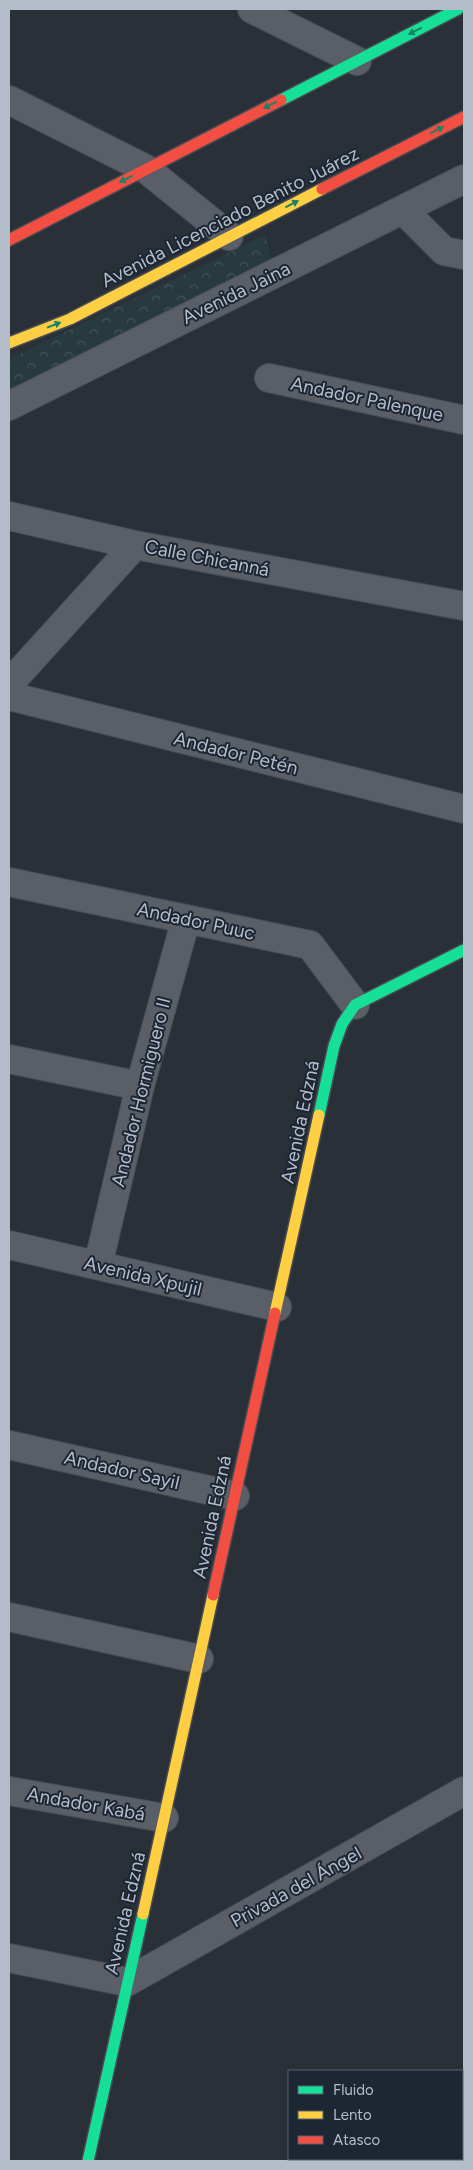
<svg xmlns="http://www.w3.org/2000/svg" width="473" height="2170" font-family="Figtree,sans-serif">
<defs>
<pattern id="forest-crowns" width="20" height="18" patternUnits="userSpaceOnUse" patternTransform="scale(1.25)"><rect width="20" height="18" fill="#273a3e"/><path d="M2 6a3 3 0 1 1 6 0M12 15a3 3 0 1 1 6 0" fill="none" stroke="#445559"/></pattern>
</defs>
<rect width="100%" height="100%" fill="#2a3038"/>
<path fill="url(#forest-crowns)" d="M265 235 273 263 9 396V359Z"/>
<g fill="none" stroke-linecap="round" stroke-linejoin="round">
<g stroke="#484c53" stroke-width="30">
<path id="street" d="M252 9 357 61
M9 100 146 169 229 236
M403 210 444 251 464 255
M269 378 464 420
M9 406 464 179
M9 516 135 545 464 606
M9 684 135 545
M9 696 464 809
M9 882 310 945 355 1005
M9 1059 140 1086
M9 1245 277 1307
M98 1265 140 1086 186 919
M9 1445 235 1496
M9 1617 199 1659
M9 1791 164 1818
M9 1958 127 1982 464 1791
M462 2146 464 2145
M436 2161 440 2159"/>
</g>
<g stroke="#484c53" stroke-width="14">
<path id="fast" d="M281 100 458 9
M319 1115 334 1046 342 1024 355 1005 464 950
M88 2161 143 1914"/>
</g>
<g stroke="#484c53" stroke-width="14">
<path id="slow" d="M9 343 70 319 322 189
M275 1313 319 1115
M143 1914 213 1595"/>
</g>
<g stroke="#484c53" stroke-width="14">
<path id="jam" d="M322 189 464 117
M9 240 281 100
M213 1595 275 1313"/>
</g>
<use href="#street" stroke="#5a5e66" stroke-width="28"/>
<use href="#fast" stroke="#16e098" stroke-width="11"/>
<use href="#slow" stroke="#ffcf43" stroke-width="11"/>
<use href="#jam" stroke="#f24e42" stroke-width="11"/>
</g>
<defs><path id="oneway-solid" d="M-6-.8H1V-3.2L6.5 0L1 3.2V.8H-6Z" transform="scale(1.25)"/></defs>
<g fill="#1a8366">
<use href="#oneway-solid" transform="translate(415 31) rotate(153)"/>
<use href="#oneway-solid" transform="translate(270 105) rotate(153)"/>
<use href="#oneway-solid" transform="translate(437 130) rotate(-27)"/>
<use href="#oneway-solid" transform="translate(126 179) rotate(153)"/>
<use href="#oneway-solid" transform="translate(292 204) rotate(-27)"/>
<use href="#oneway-solid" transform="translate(54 325) rotate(-21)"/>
</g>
<g text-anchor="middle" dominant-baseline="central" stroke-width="4" stroke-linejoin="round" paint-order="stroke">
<g font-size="19" fill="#b4bcc9" stroke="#1d2633">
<text transform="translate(230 217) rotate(-27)">Avenida Licenciado Benito Juárez</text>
<text transform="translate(236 293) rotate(-26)">Avenida Jaina</text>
<text transform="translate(367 399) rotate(12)">Andador Palenque</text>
<text transform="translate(207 558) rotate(11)">Calle Chicanná</text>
<text transform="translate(236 753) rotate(14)">Andador Petén</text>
<text transform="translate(196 921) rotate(12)">Andador Puuc</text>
<text transform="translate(141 1092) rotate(-76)">Andador Hormiguero II</text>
<text transform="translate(300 1122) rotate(-78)">Avenida Edzná</text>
<text transform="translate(143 1276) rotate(13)">Avenida Xpujil</text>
<text transform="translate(122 1470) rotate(13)">Andador Sayil</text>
<text transform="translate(212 1517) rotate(-78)">Avenida Edzná</text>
<text transform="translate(86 1804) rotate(10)">Andador Kabá</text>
<text transform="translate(296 1887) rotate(-29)">Privada del Ángel</text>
<text transform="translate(125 1913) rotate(-77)">Avenida Edzná</text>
</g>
</g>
<rect width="473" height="2170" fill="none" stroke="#b4bcc9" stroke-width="20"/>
<rect x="288" y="2070" width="175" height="90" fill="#1d2633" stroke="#59626f"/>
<rect x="298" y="2086" width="25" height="8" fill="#16e098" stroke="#59626f"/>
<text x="333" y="2095" font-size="15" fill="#b4bcc9">Fluido</text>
<rect x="298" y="2111" width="25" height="8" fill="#ffcf43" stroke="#59626f"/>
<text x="333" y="2120" font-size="15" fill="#b4bcc9">Lento</text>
<rect x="298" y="2136" width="25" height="8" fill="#f24e42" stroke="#59626f"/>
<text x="333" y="2145" font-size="15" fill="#b4bcc9">Atasco</text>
</svg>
